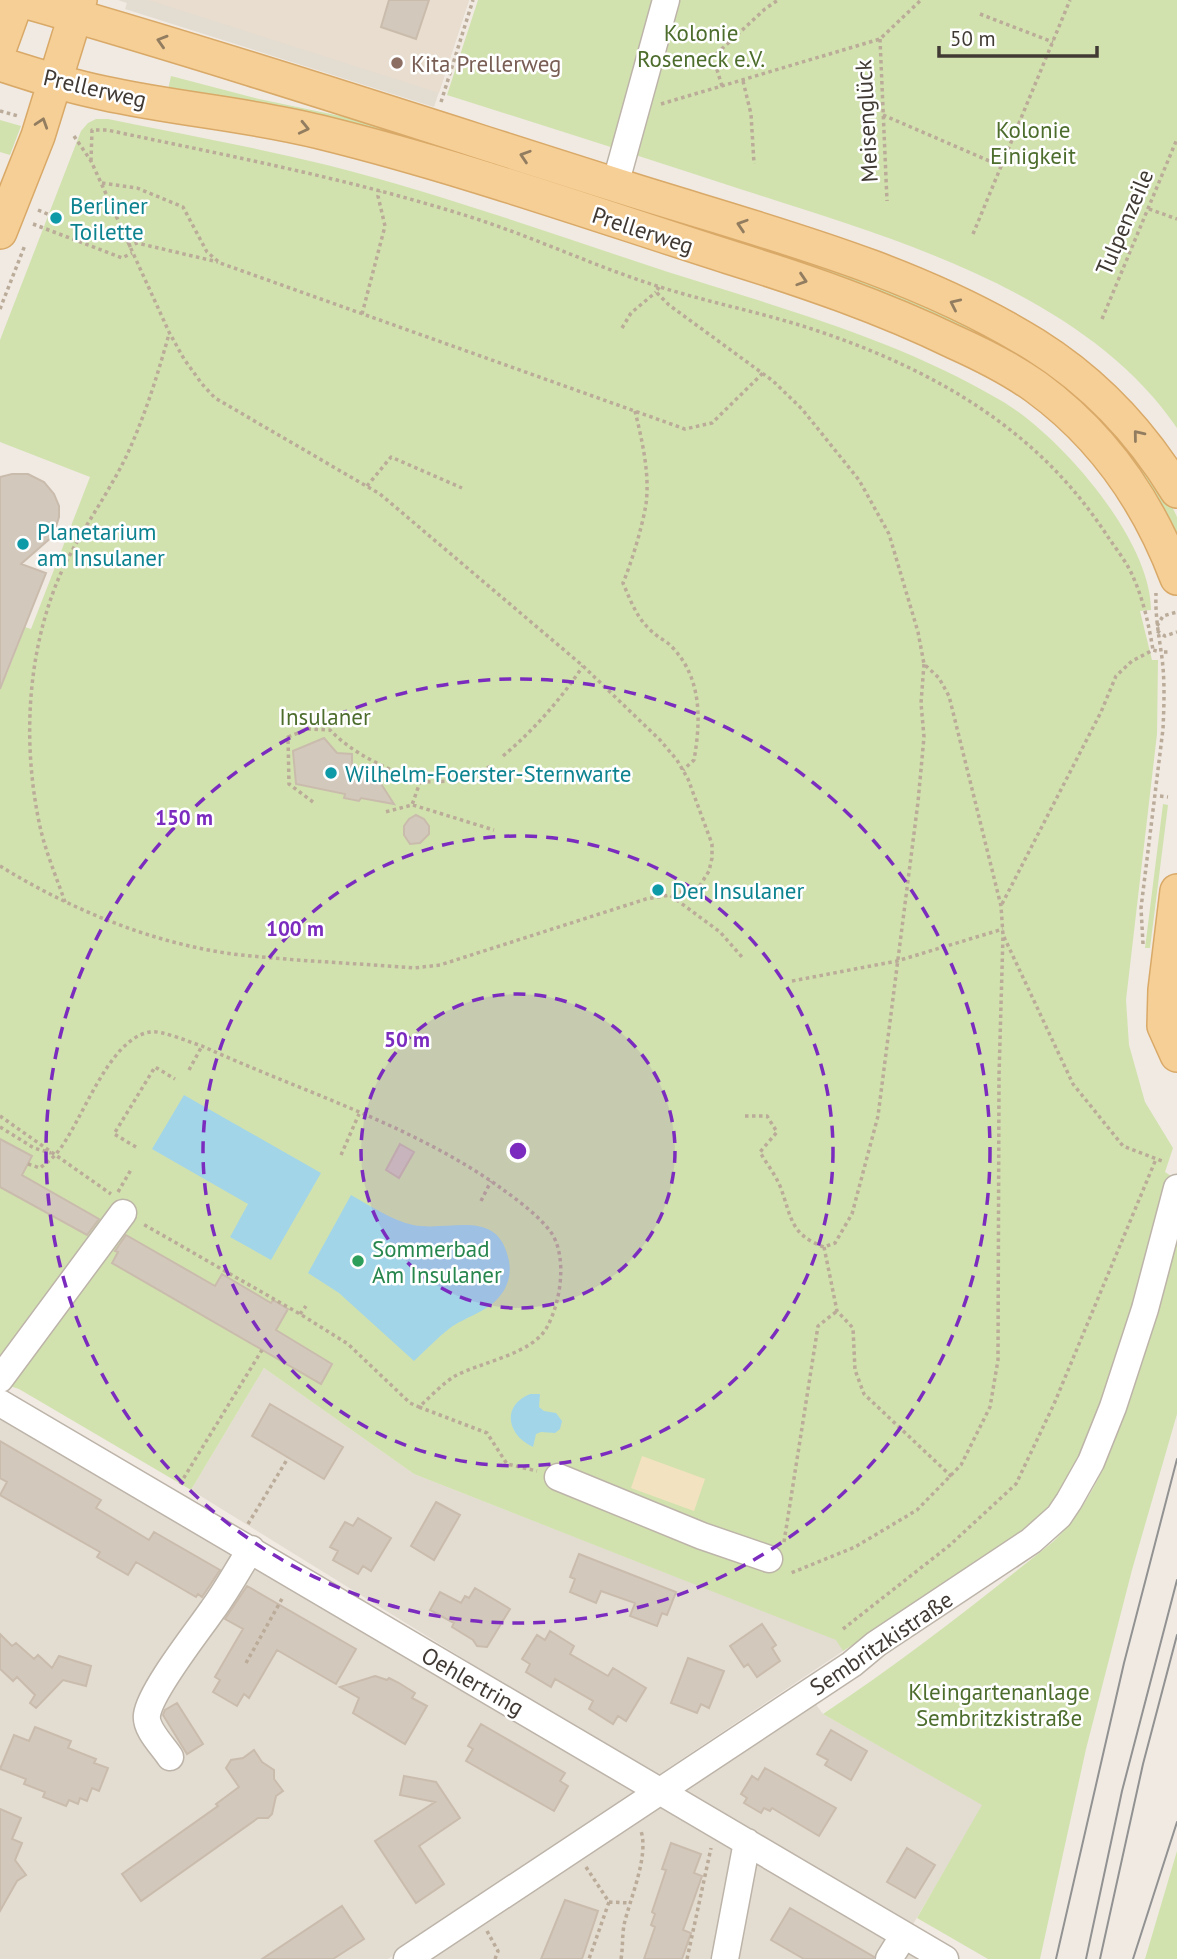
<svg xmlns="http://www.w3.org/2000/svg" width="1177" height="1959" font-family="'PT Sans',sans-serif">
<rect width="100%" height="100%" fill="#f0eae3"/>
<path fill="#e3dcd1" d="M118 0H469L434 107 125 9 127 3Z
M264 1368 414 1474 837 1640 843 1651 661 1773 657 1775 650 1774 191 1490Z
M0 1414 636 1790 635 1792 388 1959H0Z
M814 1702 823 1714 983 1805 912 1926 687 1793 686 1787Z
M661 1805 926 1959H430Z"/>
<path fill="#e8ddce" d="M148 0H469L439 93Z"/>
<path fill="#d1e2ae" d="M478 0H1177V428C1084 291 889 237 740 189 642 157 545 126 447 95Z
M171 76 259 99 364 121 815 260 993 334 1090 401 1168 498 1177 517V543L1025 366 168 90Z
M96 119H108C181 134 254 147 327 165 442 194 555 235 668 272 781 308 897 339 1000 400 1059 434 1151 539 1151 610L1140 611 1152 660H1158L1157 734 1126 1000 1129 1045 1145 1102 1173 1148 1165 1172 1171 1176 1126 1344 1066 1492 1020 1538 843 1651 836 1640 414 1474 264 1368 191 1490 19 1389 0 1383V685L7 674 25 627 31 629 90 477 0 442V340L81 131 88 123Z
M0 120 21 126 10 155 0 152Z
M1163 804 1168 805 1150 948H1145Z
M1177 1237V1414L1132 1570 1086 1749 1040 1959H988L917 1918 982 1805 823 1714C903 1661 979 1601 1054 1541 1097 1498 1115 1443 1134 1386 1150 1337 1164 1287 1177 1237Z
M1177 1851V1959H1145Z"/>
<path fill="#f3e2c0" d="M642 1456 705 1479 694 1511 631 1488Z"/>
<path fill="#a3d5e9" d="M184 1095 321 1173 271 1260 230 1237 248 1204 152 1149Z
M351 1195C371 1206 391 1220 413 1225 450 1232 496 1208 508 1257 512 1271 509 1286 499 1297 487 1312 465 1317 450 1328 437 1338 426 1350 414 1361L339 1293 308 1273Z
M530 1394H540L539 1407 544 1411 556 1413 562 1421 560 1429 555 1433 541 1432 536 1434 533 1447C507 1435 501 1406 530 1394Z"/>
<path fill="#d3c8bc" stroke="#cabcad" stroke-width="2" d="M389 0H429L416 39 381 27Z
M12 474H28L44 482 54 494 59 506V517L53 536 21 564 46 573 0 689V477Z
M324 738 337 753 352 754V765L378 779 394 804 361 798 359 801 344 798 345 794 296 784 293 751Z
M416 815 424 819 429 826V834L420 843 410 844 404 835V826L409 819Z
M0 1139 32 1156 22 1175 99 1219 87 1235 0 1187Z
M400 1144 414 1152 399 1178 386 1170Z
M126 1235 215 1286 222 1274 271 1303 273 1300 288 1309 276 1330 332 1364 321 1384 112 1263 118 1252 115 1251Z
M270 1404 343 1447 324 1479 252 1436Z
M0 1441 101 1500 96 1508 149 1540 154 1532 220 1570 202 1597 198 1594 196 1597 136 1562 128 1575 97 1557 100 1552 0 1495 7 1482 0 1478Z
M436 1502 460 1515 434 1560 411 1546Z
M358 1518 391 1538 371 1571 363 1566 358 1574 333 1560 338 1551 330 1547 345 1522 353 1526Z
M579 1554 676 1592 667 1615 662 1613 657 1626 630 1616 635 1603 601 1591 596 1603 570 1592 575 1579 570 1577Z
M247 1586 356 1649 336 1684 277 1650 249 1698 244 1694 237 1706 213 1692 220 1680 215 1677 243 1629 225 1619Z
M475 1588 510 1609 487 1647 477 1646 473 1640 452 1627 454 1623 430 1610 440 1592 461 1603 465 1596 469 1598Z
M762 1624 776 1645 772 1648 780 1661 757 1677 748 1664 744 1667 730 1646Z
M550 1631 574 1646 570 1654 608 1676 613 1668 646 1688 626 1721 618 1716 613 1724 589 1709 593 1701 555 1679 551 1687 526 1672 530 1664 522 1659 537 1635 545 1640Z
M0 1634 12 1646 16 1643 34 1659 38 1655 52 1668 59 1656 91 1666 86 1686 63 1680 36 1708 30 1703 35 1695 17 1677 13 1681 0 1669Z
M688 1658 724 1671 709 1708 701 1704 697 1713 671 1703Z
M375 1676 387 1680 389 1678 399 1683 415 1693 412 1698 427 1706 405 1744 353 1713 359 1698 340 1687Z
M177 1703 203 1744 187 1754 163 1715 165 1710Z
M481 1724 565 1773 560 1781 568 1786 554 1811 466 1761 473 1749 468 1746Z
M35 1727 71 1741 68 1748 96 1759 94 1763 108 1768 99 1791 92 1788 87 1801 80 1798 78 1804 69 1800 66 1806 43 1797 45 1792 24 1784 26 1779 0 1769 14 1735 29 1741Z
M831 1730 867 1751 851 1780 825 1765 828 1760 817 1754Z
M254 1750 262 1762 274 1770V1779L283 1791 276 1796 272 1814 268 1818H258L141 1901 122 1874 218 1806 216 1804 239 1787 226 1768 231 1760 243 1758Z
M765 1768 836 1808 819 1836 772 1808 770 1811 764 1808 761 1813 744 1803 747 1798 741 1794 752 1776 758 1780Z
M404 1776 436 1782 460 1818 419 1846 444 1884 416 1903 375 1841 435 1802 400 1795Z
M0 1809 21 1818 12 1839 22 1843 15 1860 26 1875 17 1881 0 1911Z
M671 1843 701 1854 694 1873 702 1876 683 1930 691 1933 682 1959H644L655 1927 651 1925 655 1914 652 1912 666 1870 662 1869Z
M907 1848 935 1865 915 1898 887 1882Z
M565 1900 598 1911 582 1959H541Z
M342 1906 364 1939 333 1959H262Z
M790 1908 874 1957 873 1959H804L771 1940Z"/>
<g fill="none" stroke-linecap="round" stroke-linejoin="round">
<g stroke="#bdb4a9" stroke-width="29">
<path id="minor" d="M615 185 666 0
M0 1379 123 1213
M0 1403 945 1959
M558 1477 702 1536 769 1559
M170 1757C163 1746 145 1729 147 1715 150 1691 198 1631 213 1609 227 1590 238 1569 251 1549
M407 1959 852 1664 876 1644 1031 1541 1059 1516 1069 1501 1091 1462 1113 1407 1145 1309 1177 1188
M725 1959 747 1842
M889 1959 904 1935"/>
</g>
<g stroke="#d9a968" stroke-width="36">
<path id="major" d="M20 0C220 57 417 122 616 185 757 230 908 266 1035 345 1094 382 1141 432 1177 491
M0 47 17 0
M0 64C34 75 68 86 103 93 175 109 248 114 320 132 458 166 594 214 729 257 806 281 882 307 954 342 983 355 1011 369 1036 387 1103 436 1148 501 1177 578
M0 232 38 136 80 0
M1177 891 1165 990 1164 1026 1177 1055"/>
</g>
<path stroke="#bbab99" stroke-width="3.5" stroke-dasharray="3.5 3.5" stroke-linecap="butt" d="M980 14 1053 42
M880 39 887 201
M743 81 751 114 754 164
M722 86 713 57 765 9 778 0
M441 102 473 0
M661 104 880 39 921 0
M0 111 18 116
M883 115 1001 166
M74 136 91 161 169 332 184 359 202 384 215 398 380 494 583 666 660 740 677 760 688 779 712 844V858L709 871 699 887 670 895
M91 161 92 130H107C225 155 345 178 461 214 527 234 591 265 657 286 710 303 765 313 818 331 936 371 1039 430 1108 537 1117 550 1128 564 1134 579 1144 602 1149 626 1153 650
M102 183 137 188 183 207 207 252 220 263 685 429 712 423 763 373
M1149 209 1177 219
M38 210 52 216
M33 224 122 258 132 253
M973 234 1070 0
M128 246 137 243 218 262
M659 287 656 292 669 305 773 381 802 409 859 480 889 534 918 632 924 664 939 678 949 696 1001 906 1003 935 999 1076 998 1360 990 1407 961 1465 917 1510 855 1547 791 1573
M0 309 25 245
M362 314 385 226 378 196 380 191
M1102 319 1177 139
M622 328 631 313 656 292
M635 411C642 440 650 474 646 504 642 528 632 561 623 583 631 602 638 621 655 634 660 639 667 641 672 647 702 678 701 720 694 760L683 770
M367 486 391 457 462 488
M1157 626 1163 616 1177 612
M1157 631 1165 636 1177 632
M1164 652H1168
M503 756C535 729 560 700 583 666
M420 782 459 781 493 765
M1160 796 1168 797
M313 802 289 784 288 737 308 729 330 730C354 755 388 769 420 782L412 805 385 812
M413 805 494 830
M0 866C70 909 151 943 233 954 293 961 354 963 414 968L440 965 646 899 670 895 720 932 742 957
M65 902C57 879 47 855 41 831 22 748 26 654 60 575 78 535 105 499 125 459 144 419 157 377 169 334
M1002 904 1101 712 1116 676 1132 661 1153 650 1157 651
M1004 937 1073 1084 1123 1146 1162 1161
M1143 944 1141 908 1163 729C1164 706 1165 682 1162 658 1159 636 1155 616 1156 593
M792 981 897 961 1003 929
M189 1070 202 1046
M0 1116 111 1194
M745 1116H767L777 1132 760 1152C766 1163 775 1174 780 1186 792 1217 789 1234 824 1247L835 1243 852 1214 878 1116 918 802 924 737 921 703 924 664
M0 1127 34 1148 51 1153
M136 1147 114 1134 155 1067 175 1079
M341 1155 359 1114
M28 1164 40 1168C45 1164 52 1159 56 1154 82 1124 107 1039 150 1032 162 1030 189 1042 202 1046 298 1090 412 1125 498 1186 516 1199 536 1213 550 1231 568 1255 561 1302 547 1327 533 1354 481 1362 455 1376 442 1384 430 1397 419 1407L410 1403 348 1344 300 1314 143 1224
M118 1192 132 1168
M481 1201 491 1181
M824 1247 837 1311 853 1328 855 1370 864 1394 952 1477
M300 1314 306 1306
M419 1407 487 1433 507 1464 537 1471
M180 1484 262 1350
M248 1524 288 1458
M784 1542 818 1326 837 1311
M843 1629 950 1545 1016 1484 1054 1404 1156 1159
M246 1663 283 1597
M586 1867 609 1902 589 1959
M609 1902 630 1903
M487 1931 498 1951 495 1959
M621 1959C623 1948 622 1936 624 1925 630 1898 649 1857 641 1831
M687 1959 711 1848"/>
<use href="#minor" stroke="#fff" stroke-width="26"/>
<use href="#major" stroke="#f6cf96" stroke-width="33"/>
<path stroke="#929292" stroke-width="2" d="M1056 1959 1124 1663 1177 1459
M1086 1959 1122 1791 1177 1580
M1100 1959 1143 1764 1177 1635
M1133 1959 1177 1822"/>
</g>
<defs><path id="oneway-chevron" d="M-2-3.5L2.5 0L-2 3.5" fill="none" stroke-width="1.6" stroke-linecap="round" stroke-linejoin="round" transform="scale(1.75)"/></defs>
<g stroke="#927d60">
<use href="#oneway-chevron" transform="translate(162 41) rotate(-163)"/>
<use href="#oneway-chevron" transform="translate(42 123) rotate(-72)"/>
<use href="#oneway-chevron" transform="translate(304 128) rotate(13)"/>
<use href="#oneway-chevron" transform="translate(525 156) rotate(-162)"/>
<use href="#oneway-chevron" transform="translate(742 225) rotate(-162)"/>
<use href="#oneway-chevron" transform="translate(802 280) rotate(18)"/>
<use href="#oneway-chevron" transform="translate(955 304) rotate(-155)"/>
<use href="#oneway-chevron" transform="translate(1138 435) rotate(-129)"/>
</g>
<circle cx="518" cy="1151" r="157" fill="#7b2cbf" fill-opacity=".12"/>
<g fill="none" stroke="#7b2cbf" stroke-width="3.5" stroke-dasharray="12 9">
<circle cx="518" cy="1151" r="157"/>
<circle cx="518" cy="1151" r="315"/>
<circle cx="518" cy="1151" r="472"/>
</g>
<circle fill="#8d6e63" stroke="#fff" stroke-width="2.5" cx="397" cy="63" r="7"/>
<g fill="#0f9aa8" stroke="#fff" stroke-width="2.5">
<circle cx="56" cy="218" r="7"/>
<circle cx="23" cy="544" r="7"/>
<circle cx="331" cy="773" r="7"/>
<circle cx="658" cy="890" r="7"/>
</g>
<circle fill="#2e9e5b" stroke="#fff" stroke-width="2.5" cx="358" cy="1261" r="7"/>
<g text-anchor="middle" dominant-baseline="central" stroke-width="5" stroke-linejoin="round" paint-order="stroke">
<g font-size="23" fill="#4d6d2d" stroke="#fff">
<text x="701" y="32">Kolonie<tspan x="701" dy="26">Roseneck e.V.</tspan></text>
<text x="1033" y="129">Kolonie<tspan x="1033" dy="26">Einigkeit</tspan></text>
<text x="325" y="716">Insulaner</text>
<text x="999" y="1691">Kleingartenanlage<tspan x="999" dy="26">Sembritzkistraße</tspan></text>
</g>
<g font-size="23" fill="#785e54" stroke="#fff" text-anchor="start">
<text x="411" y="63">Kita Prellerweg</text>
</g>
<g font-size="23" fill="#413a34" stroke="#fff">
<text transform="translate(95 88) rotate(13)">Prellerweg</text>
<text transform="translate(866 121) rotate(-93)">Meisenglück</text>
<text transform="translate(1124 222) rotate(-67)">Tulpenzeile</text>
<text transform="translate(643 230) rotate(18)">Prellerweg</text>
<text transform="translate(881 1643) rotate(-34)">Sembritzkistraße</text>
<text transform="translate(473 1681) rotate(30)">Oehlertring</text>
</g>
<g font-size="23" fill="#0d838f" stroke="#fff" text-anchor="start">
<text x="70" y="205">Berliner<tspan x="70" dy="26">Toilette</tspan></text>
<text x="37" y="531">Planetarium<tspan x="37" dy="26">am Insulaner</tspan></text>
<text x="345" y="773">Wilhelm-Foerster-Sternwarte</text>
<text x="672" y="890">Der Insulaner</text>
</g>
<g font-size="23" fill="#27864d" stroke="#fff" text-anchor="start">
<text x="372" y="1248">Sommerbad<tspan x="372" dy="26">Am Insulaner</tspan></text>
</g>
</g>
<circle cx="518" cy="1151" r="10" fill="#7b2cbf" stroke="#fff" stroke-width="3.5"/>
<g font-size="21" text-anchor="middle" font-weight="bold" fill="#7b2cbf" stroke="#fff" stroke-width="5" stroke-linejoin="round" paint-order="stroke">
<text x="184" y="825">150 m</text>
<text x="295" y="936">100 m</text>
<text x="407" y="1047">50 m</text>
</g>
<path d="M939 46v10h158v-10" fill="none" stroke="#413a34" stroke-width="3.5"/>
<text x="950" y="46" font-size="21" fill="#413a34" stroke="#ffffff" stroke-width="5" paint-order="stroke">50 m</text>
</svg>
